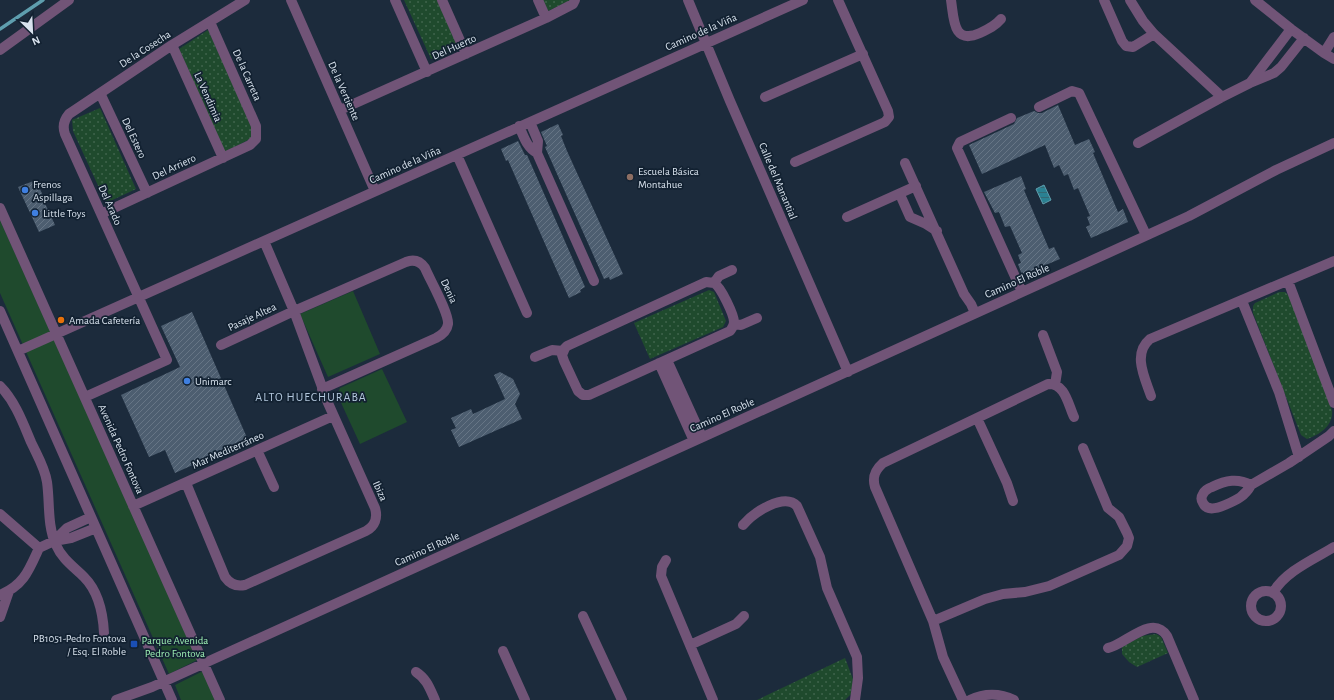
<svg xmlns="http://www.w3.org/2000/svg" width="1334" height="700" font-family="'Alegreya Sans',sans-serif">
<defs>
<pattern id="grass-dots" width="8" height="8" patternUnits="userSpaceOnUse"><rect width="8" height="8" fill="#1f4a2d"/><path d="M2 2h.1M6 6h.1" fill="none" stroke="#3f644c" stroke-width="1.8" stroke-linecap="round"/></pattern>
<pattern id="water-rules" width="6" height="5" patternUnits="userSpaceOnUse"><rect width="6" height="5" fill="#2a8192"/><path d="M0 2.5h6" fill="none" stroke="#336974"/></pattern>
<pattern id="building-hatch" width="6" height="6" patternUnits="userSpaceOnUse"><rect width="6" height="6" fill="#4d5e70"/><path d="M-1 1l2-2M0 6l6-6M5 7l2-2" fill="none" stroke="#667585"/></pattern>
</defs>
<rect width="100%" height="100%" fill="#1c2b3c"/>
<path fill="url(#grass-dots)" d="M404 0H437L458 47 431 59Z
M543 0H571L548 11Z
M208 30 253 127V136L248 140 225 152 179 49Z
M100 108 136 189 106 203 73 131 72 120Z
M709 290 714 292 726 321 723 327 650 359 634 323Z
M1279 292H1285L1289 296 1332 410C1334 425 1320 435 1307 439L1301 435 1253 313V306L1255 303Z
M1156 634 1161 637 1168 653 1137 667 1129 662 1122 654V647L1142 636Z
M845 658 853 679 851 694 845 700H757Z"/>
<path fill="#1f4a2d" d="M0 220 199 659 169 674 0 293Z
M353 291 380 354 328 377 300 314Z
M382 369 407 422 360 444 337 394 340 388Z
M203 671 216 700H181L175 685Z"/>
<path fill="url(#water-rules)" stroke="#5e9eae" d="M1044 185 1051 200 1043 204 1036 189Z"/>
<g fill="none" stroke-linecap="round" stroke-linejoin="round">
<path stroke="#5e9eae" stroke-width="3.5" d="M0 29 43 0"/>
</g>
<path fill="url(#building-hatch)" d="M1058 105 1075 145 1089 139 1095 152 1093 153 1118 212 1123 209 1128 222 1091 238 1086 227 1090 225 1087 217 1090 216 1078 188 1074 190 1068 174 1064 176 1059 165 1054 168 1045 145 982 174 969 145 1014 124 1017 118 1034 111 1038 113H1042Z
M558 124 563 135 561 136 567 151 623 274 610 280 609 277 604 279 545 147 547 146 541 132Z
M518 141 525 155H527L531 164 585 287 580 290 581 292 569 298 515 176 508 160 506 161 501 149Z
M1021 176 1026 189 1024 190 1049 249 1054 247 1060 259 1022 275 1018 264 1021 263 1018 255 1022 253 1010 226 1005 227 999 212 995 213 984 192Z
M36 180 43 196 42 197 55 225 39 232 18 187Z
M192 312 248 440 175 473 165 450 149 457 121 395 180 367 161 326Z
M500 372 513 379 520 394 515 404 522 419 459 447 451 430 456 428 451 418 471 409 473 414 505 399 494 375Z"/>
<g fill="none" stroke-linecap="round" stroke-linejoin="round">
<path stroke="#715477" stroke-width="10" d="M291 0 375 191
M395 0 427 72
M442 0 466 54
M538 0 546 18
M688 0 730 101 848 372
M951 0C954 20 953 45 980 33 989 29 995 26 1001 19
M1104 0 1122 41 1126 46 1133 47 1154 34
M1130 0 1143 21 1154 34 1222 97
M1255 0 1291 29 1324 53 1334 59
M172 45 223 158
M0 50 69 0
M1324 53 1334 37
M1250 83 1291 29
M100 93 147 193
M765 97 863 54
M1039 107 1072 91 1079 93 1146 235
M340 110 546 18 573 4 575 0
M1011 118 960 142 957 148 1022 292
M530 122 538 141 537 153 594 281
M519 126C524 137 527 148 537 153
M1138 143 1222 97 1250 83 1274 73 1281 67 1304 38
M457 155 527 313
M795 162 885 122 889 117 888 111 838 0
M905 163 964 294 971 304 975 313
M902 199 910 217 926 224 937 231
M0 208 220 700
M101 214 250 145 256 139V126L210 22
M847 217 916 186
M1288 281 1334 403
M706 282 714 283C721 287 734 315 734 322 734 326 732 328 730 331L589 395H583L578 391 564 361 562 355 565 348 567 346Z
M714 283 719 276 732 270
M1242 301 1279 392 1299 457
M0 311 172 700
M734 324 741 325 757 318
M1043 335 1057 372 1055 385
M221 345 294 311 406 262C414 259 420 261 425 268 430 280 449 313 448 324 447 331 442 335 436 338L322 389
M18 351 803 0
M535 357 552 350 563 351
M667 360 702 437
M659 363 694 441
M0 386C15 401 23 423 31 442 37 455 45 468 47 482 50 503 47 525 56 545 62 559 74 567 84 577 99 592 103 613 104 633
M1151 396C1145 378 1132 354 1150 339L1334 261
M85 397 167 360 65 134C62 126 64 120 69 114L172 45 245 0
M977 418 1007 483 1013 501
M257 450 274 487
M186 483 225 577C230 584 236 587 245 585L366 531C375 526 378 518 375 508L328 403 294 311 264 241
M1251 485C1238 478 1226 480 1212 487 1209 488 1205 490 1203 494 1201 497 1201 500 1203 503 1207 512 1218 508 1225 505 1237 500 1245 496 1251 485L1289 463 1329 436 1334 431
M133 506 333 416
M0 514 39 548
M743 525C753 513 784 492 797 506L820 557 827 588 857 657 858 678 855 700
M54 541 67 528 91 517
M666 560 662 567 661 576 713 700
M1251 606a15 15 0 1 1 30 0a15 15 0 1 1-30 0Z
M1273 593C1284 572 1314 559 1334 547
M0 595C24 585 29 570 39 548L54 541 71 538 96 528
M583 616 622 700
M0 617 9 591
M933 621 985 599 1003 594 1025 592 1049 586 1119 555 1127 546 1129 538 1127 533 1119 517 1108 508 1083 448
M690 645 736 624 744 616
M1108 648C1125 645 1152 613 1167 636L1194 700
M503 651 525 700
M416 672C427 679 430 689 435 700
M116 700 152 687 1084 264 1189 216 1276 170 1334 143
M963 700 943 657 933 621 875 487C872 477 875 470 883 463L1048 384C1065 383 1068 404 1074 417
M970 700C984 693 1000 693 1014 700"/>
</g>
<circle fill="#8d6e63" stroke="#122131" stroke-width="1.5" cx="630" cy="177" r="4"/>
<g fill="#3f7fe0" stroke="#122131" stroke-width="1.5">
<circle cx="25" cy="190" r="4"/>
<circle cx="35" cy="213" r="4"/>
<circle cx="187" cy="381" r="4"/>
</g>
<circle fill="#e8710a" stroke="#122131" stroke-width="1.5" cx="61" cy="320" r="4"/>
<rect fill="#1a4fb4" stroke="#122131" stroke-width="1.5" x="130" y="640" width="8" height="8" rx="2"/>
<g text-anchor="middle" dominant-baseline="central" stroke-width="3.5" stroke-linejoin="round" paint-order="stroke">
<g font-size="11" fill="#d9e3ee" stroke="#122131">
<text transform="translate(701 32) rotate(-24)">Camino de la Viña</text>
<text transform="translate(454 47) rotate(-24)">Del Huerto</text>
<text transform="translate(145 49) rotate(-33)">De la Cosecha</text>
<text transform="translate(247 75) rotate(66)">De la Carreta</text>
<text transform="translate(344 91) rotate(66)">De la Vertiente</text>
<text transform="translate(208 97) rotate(66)">La Vendimia</text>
<text transform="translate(134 138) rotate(65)">Del Estero</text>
<text transform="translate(405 165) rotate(-24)">Camino de la Viña</text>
<text transform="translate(174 167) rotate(-25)">Del Arriero</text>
<text transform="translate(778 181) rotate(67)">Calle del Manantial</text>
<text transform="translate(110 205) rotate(66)">Del Arado</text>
<text transform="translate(1017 281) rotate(-24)">Camino El Roble</text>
<text transform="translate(449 291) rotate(65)">Denia</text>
<text transform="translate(252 317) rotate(-25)">Pasaje Altea</text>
<text transform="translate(722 415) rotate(-24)">Camino El Roble</text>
<text transform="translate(121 449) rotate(66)">Avenida Pedro Fontova</text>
<text transform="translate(228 450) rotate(-24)">Mar Mediterráneo</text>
<text transform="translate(380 491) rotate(66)">Ibiza</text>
<text transform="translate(427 549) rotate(-24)">Camino El Roble</text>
</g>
<g font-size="11" fill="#d9e3ee" stroke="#122131" text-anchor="start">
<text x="638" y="171">Escuela Básica<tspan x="638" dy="13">Montahue</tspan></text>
<text x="33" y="184">Frenos<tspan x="33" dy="13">Aspillaga</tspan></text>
<text x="43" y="213">Little Toys</text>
<text x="69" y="320">Amada Cafetería</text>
<text x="195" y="381">Unimarc</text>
<text x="126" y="638" text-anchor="end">PB1051-Pedro Fontova<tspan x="126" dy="13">/ Esq. El Roble</tspan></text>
</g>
<g font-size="11" fill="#9eefb4" stroke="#122131">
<text x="175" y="640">Parque Avenida<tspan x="175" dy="13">Pedro Fontova</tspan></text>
</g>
<g font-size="12" letter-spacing="1" fill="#b2c6db" stroke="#122131">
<text x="311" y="397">ALTO HUECHURABA</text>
</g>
</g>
<g transform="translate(32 32) rotate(156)" stroke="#122131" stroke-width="3" paint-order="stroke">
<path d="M0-3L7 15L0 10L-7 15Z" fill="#d9e3ee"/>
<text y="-6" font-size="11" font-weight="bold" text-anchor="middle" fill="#d9e3ee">N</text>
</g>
</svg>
